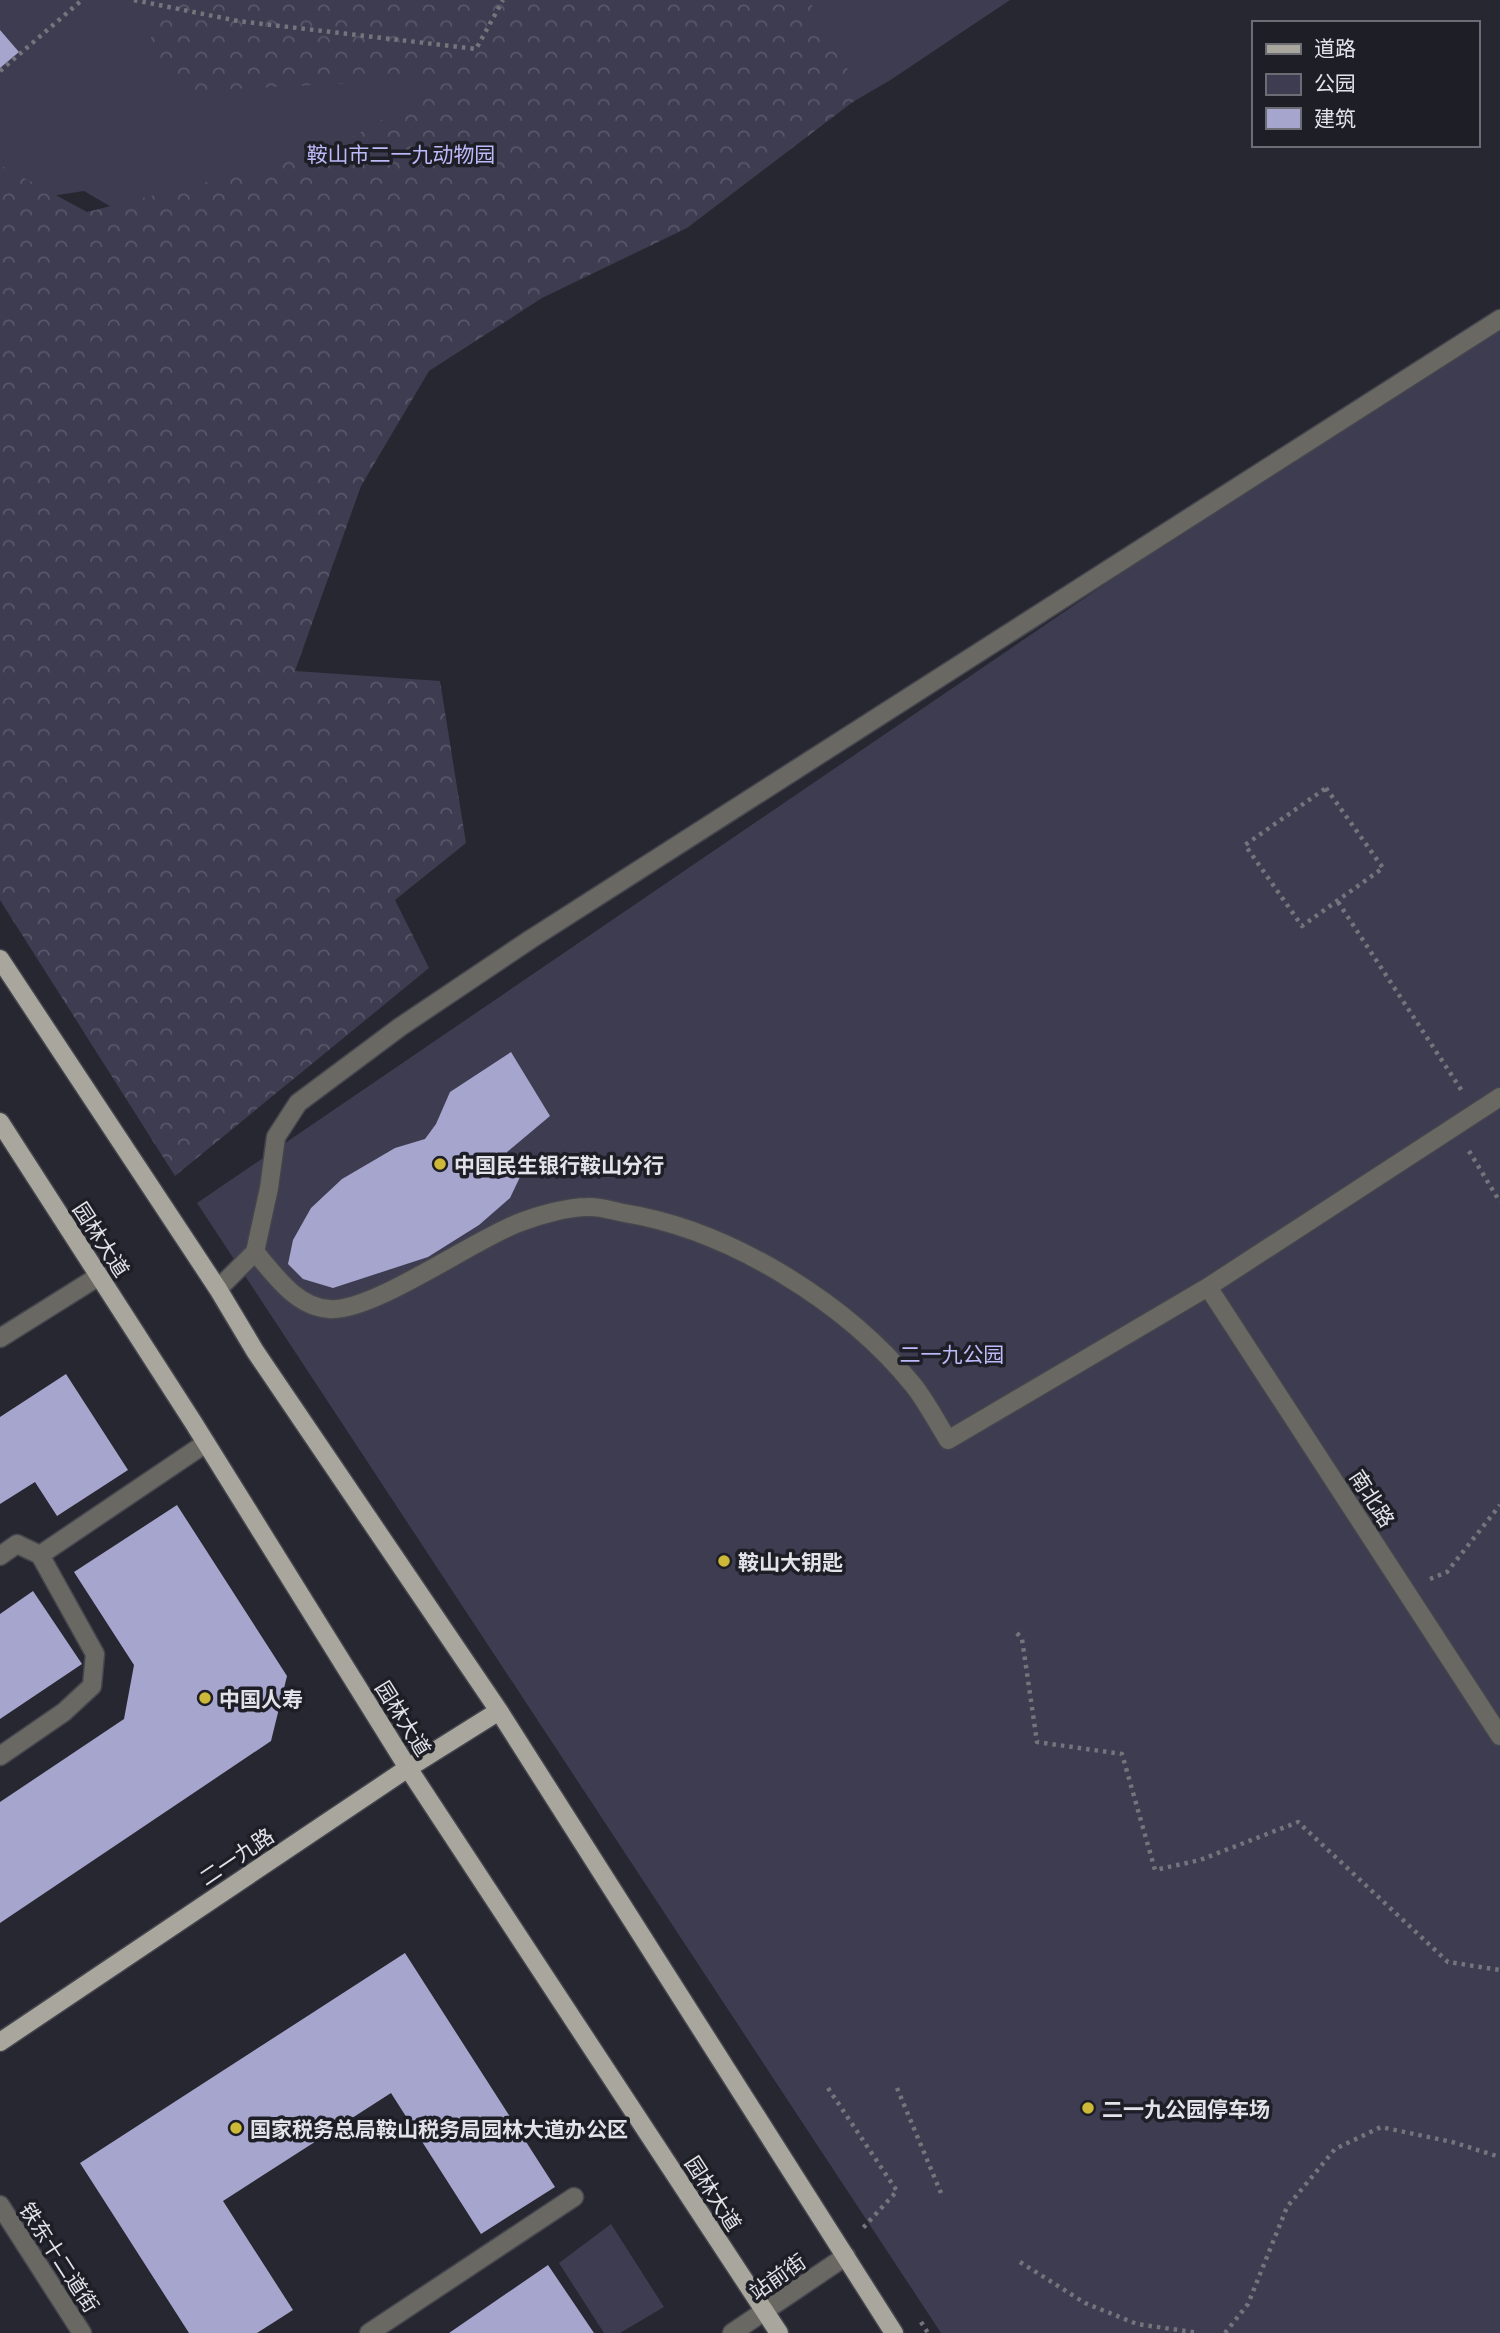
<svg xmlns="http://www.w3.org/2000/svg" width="1500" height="2333" font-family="Lato,'Noto Sans SC',sans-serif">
<defs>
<pattern id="forest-crowns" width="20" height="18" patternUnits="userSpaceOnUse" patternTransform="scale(1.75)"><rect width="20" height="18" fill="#3d3c51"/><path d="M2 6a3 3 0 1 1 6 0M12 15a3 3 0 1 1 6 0" fill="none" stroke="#59586a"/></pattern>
</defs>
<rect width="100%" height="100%" fill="#272731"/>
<path fill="#3d3c51" d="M0 0H1010L889 81 697 192 193 255 84 191 0 204Z
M1500 315V2333H941L197 1203Z
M611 2224 664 2307 620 2333H604L559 2263Z"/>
<path fill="url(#forest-crowns)" d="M168 0H405L455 9 459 0H809L862 95 687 228 542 298 429 371 361 486 295 671 440 681 466 843 395 900 429 968 175 1176 0 900V165L87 212 329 151 452 78 192 91 143 55Z"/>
<path fill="#a6a5cd" d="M0 30 19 52 0 68Z
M511 1052 550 1116 507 1152 520 1177 510 1198 479 1225 428 1257 333 1288 303 1279 288 1264 293 1240 311 1208 342 1179 395 1148 425 1139 436 1124 450 1092Z
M66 1374 128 1470 57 1516 35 1482 0 1504V1417Z
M177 1505 287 1676 271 1741 0 1923V1802L124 1719 134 1665 74 1572Z
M33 1591 82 1664 0 1719V1614Z
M405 1953 555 2187 481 2234 391 2093 223 2201 293 2310 257 2333H189L80 2163Z
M548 2265 594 2333H449Z"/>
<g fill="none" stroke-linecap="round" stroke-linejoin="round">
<g stroke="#45454e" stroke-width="21">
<path id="service" d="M255 1252C275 1275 296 1307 329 1309 372 1313 474 1239 521 1222 539 1215 568 1207 588 1207 599 1206 613 1211 624 1213 730 1230 847 1303 914 1386 927 1403 937 1422 948 1440L1208 1287 1500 1097
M1208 1287 1500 1736
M218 1289 255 1252 269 1188 276 1137 298 1103 400 1027 531 939 1500 319
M0 1556 17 1544 40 1555 206 1443
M0 1756 64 1712 92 1686 95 1654 40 1555
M369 2333 574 2197"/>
</g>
<g stroke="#45454e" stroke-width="21">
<path id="minor" d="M0 1338 99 1276
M0 2205 82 2333
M732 2333 846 2256"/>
</g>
<g stroke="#45454e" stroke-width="21">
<path id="primary" d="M0 959 218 1289 255 1351 499 1711 894 2333
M0 1122 193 1422 408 1768 779 2333
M0 2042 408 1768 499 1711"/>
</g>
<path stroke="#74747c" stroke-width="4.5" stroke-dasharray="3.5 5" stroke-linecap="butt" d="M134 0 238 21 476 49 503 0
M0 71 82 0
M1326 788 1383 868 1302 926 1245 845Z
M1338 902 1462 1091
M1469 1151 1500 1202
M1430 1579 1447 1572 1500 1505
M1017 1633 1022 1639 1037 1742 1122 1754 1155 1870 1200 1860 1298 1822 1448 1962 1500 1970
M828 2088 897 2191 862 2229
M897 2088 941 2193
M1020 2262 1085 2303 1137 2324 1199 2333
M921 2322 928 2333
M1225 2333 1248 2304 1287 2207 1335 2149 1381 2127 1452 2142 1500 2157"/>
<use href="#service" stroke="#696863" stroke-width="18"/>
<use href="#minor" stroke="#696863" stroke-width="18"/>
<use href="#primary" stroke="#a9a79d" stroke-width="18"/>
</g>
<g fill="#ceb837" stroke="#1e1e27" stroke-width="2.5">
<circle cx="440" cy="1164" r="7"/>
<circle cx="724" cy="1561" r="7"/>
<circle cx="205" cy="1698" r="7"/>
<circle cx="1088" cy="2108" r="7"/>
<circle cx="236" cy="2128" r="7"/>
</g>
<g text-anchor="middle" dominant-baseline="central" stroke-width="7" stroke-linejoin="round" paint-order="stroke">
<g font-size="21" fill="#bdbaf9" stroke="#1e1e27">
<text x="401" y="153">鞍山市二一九动物园</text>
<text x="952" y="1353">二一九公园</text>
</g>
<g font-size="21" font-weight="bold" fill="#e2e2e8" stroke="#1e1e27" text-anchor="start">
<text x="454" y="1164">中国民生银行鞍山分行</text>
<text x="738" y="1561">鞍山大钥匙</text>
<text x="219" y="1698">中国人寿</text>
<text x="1102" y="2108">二一九公园停车场</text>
<text x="250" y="2128">国家税务总局鞍山税务局园林大道办公区</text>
</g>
<g font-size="21" fill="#e2e2e8" stroke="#1e1e27">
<text transform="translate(102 1239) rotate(57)">园林大道</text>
<text transform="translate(1373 1498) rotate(57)">南北路</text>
<text transform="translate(404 1718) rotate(58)">园林大道</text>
<text transform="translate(236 1856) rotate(-34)">二一九路</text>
<text transform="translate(714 2193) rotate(57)">园林大道</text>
<text transform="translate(60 2257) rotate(57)">铁东十二道街</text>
<text transform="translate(777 2276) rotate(-35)">站前街</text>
</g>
</g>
<rect x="1252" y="21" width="228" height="126" fill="#1e1e27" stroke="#6c6c74" stroke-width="2"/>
<rect x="1266" y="44" width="35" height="10" fill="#a9a79d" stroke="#6c6c74" stroke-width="2"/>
<text x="1314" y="56" font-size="21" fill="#e2e2e8">道路</text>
<rect x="1266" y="74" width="35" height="21" fill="#3d3c51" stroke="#6c6c74" stroke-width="2"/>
<text x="1314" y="91" font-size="21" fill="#e2e2e8">公园</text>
<rect x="1266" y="108" width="35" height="21" fill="#a6a5cd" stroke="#6c6c74" stroke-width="2"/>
<text x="1314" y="126" font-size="21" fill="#e2e2e8">建筑</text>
</svg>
